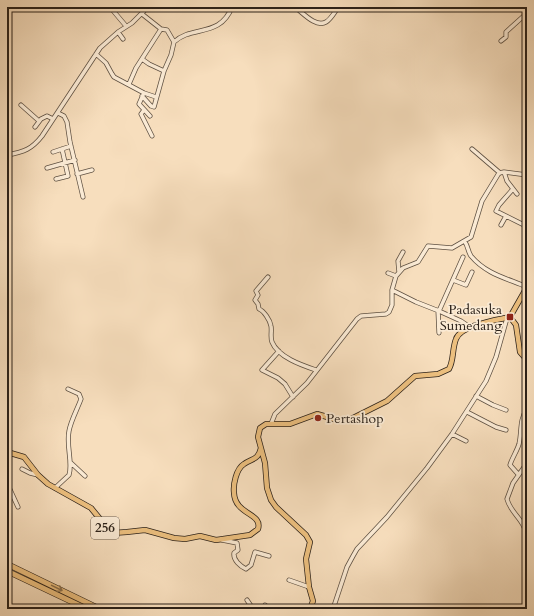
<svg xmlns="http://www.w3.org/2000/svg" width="534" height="616" font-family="Cardo,serif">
<rect width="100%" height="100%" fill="#f7debd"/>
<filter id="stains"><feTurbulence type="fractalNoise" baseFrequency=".005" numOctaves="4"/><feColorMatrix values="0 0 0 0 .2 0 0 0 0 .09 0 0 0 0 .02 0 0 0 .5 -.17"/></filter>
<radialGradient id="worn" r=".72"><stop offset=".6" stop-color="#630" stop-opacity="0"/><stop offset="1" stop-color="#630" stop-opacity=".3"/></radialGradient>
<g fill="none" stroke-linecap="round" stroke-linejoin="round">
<g stroke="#5e5042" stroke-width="5">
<path id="minor" d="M110 7 126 26
M295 7C303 13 316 28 326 22 331 19 334 13 337 9
M142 14 161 29 167 30 174 42C192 25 220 38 232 7
M118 32 123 39
M501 41 506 37V32L527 13
M96 54 106 63 112 74 114 77 144 93 156 97
M142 59 149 64 164 71
M129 84 136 68 161 29
M143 95 139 104 150 116
M142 96 151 106 154 107 164 71 171 55 174 42
M21 105 39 121
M144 110 141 114 152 136
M58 113 64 116 67 122 70 142 83 197
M35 127 41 119 47 116 53 119
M472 149 500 173
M53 152 71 146
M7 155C24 152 32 149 42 136L100 48 118 32 132 23 148 7
M47 168 75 160
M504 172 507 181 517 194
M77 174 92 170
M56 179 68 176 62 149
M513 189 499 205 496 211 524 225 527 224
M501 225 506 216
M465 242C468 246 468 252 471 256 486 274 506 278 527 287
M463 257 439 311 461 321 471 328
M399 272 398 261 403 252
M388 273 396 276
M268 277 256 291 258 295 255 300 258 304 259 309C264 311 270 320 271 326 272 331 270 337 272 342 278 357 301 365 316 370
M453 280 466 285 472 272
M392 290 416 302 439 311
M438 310 439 333
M279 351 262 370 278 378 285 384 293 397
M476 396 493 405 506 410
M467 412 496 427 506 430
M271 424 275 414 307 383 357 319 361 316 386 314 389 312 392 305V290L396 276 403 268 418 262 428 246 452 248 471 237 482 201 499 173 504 172 527 175
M452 434 466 441
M70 462 85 476
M527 463 513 483 507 499C510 511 520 517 524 527 527 532 524 538 527 543
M22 469 30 473 38 475
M518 474 510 465C512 458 517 451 519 444 522 432 519 420 527 409
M7 483 18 507
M55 488 69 475C73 463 66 446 69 431 71 420 77 410 81 399L79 394 68 389
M222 540 237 543 238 550 234 553C233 560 240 566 246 569L251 565 255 552 269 556
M289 580 309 587
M247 600 253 609
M263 609 265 605
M333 609 347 567 353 556 357 549 387 517 427 468 452 434 486 381 496 357 507 318
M526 609 527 608"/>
</g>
<g stroke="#2b2119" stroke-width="6">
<path id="major" d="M510 317 516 325 520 352 527 360
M510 317 527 287
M7 452 24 457 38 475 48 484 91 508 100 519 102 525 106 529 113 533 127 532 145 530 174 538 185 539 200 536 216 540 250 535 258 529C263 513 235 515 234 493 233 485 236 469 244 464 253 458 258 460 261 448
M310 609 313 601 309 587 306 559 310 542 306 535 276 507 271 500 267 488 265 463 258 437 260 428 266 424H290L317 414 341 421 349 420 387 401 415 376 438 374 449 369C454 360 452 349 456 339 461 325 497 320 510 317"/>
</g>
<g stroke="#2b2119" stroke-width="6">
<path id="highway" d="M7 564 100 609
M7 571 87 609"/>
</g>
<use href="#minor" stroke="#faead4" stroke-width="3.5"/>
<use href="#major" stroke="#ecbf7e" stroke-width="4.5"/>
<use href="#highway" stroke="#ecbf7e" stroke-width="5"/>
</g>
<defs><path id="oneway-shaft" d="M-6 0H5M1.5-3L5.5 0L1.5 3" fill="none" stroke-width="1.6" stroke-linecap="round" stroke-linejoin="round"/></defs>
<use stroke="#8c704c" href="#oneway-shaft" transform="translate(57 588) rotate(26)"/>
<g fill="#8f2418" stroke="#faead4" stroke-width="1.5">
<rect x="506" y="313" width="8" height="8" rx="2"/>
<circle cx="318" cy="418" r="4"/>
</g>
<g text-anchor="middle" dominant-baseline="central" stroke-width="3.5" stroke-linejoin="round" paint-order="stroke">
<rect fill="#faead4" stroke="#695d51" stroke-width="1" x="91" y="517" width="28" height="22" rx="3"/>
<g font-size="13" font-weight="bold" fill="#2b2119">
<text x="105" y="528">256</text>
</g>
<g font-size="14" fill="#2b2119" stroke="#faead4" text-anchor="end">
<text x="502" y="309">Padasuka<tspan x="502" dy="16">Sumedang</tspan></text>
<text x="326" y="418" text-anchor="start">Pertashop</text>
</g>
</g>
<rect width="534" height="616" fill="none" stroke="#f7debd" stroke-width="24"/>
<rect x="8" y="8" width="518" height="600" fill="none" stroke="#2b2119" stroke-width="2"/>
<rect x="12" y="12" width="510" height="592" fill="none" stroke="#2b2119"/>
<rect width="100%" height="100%" filter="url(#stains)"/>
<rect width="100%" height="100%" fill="url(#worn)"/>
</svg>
